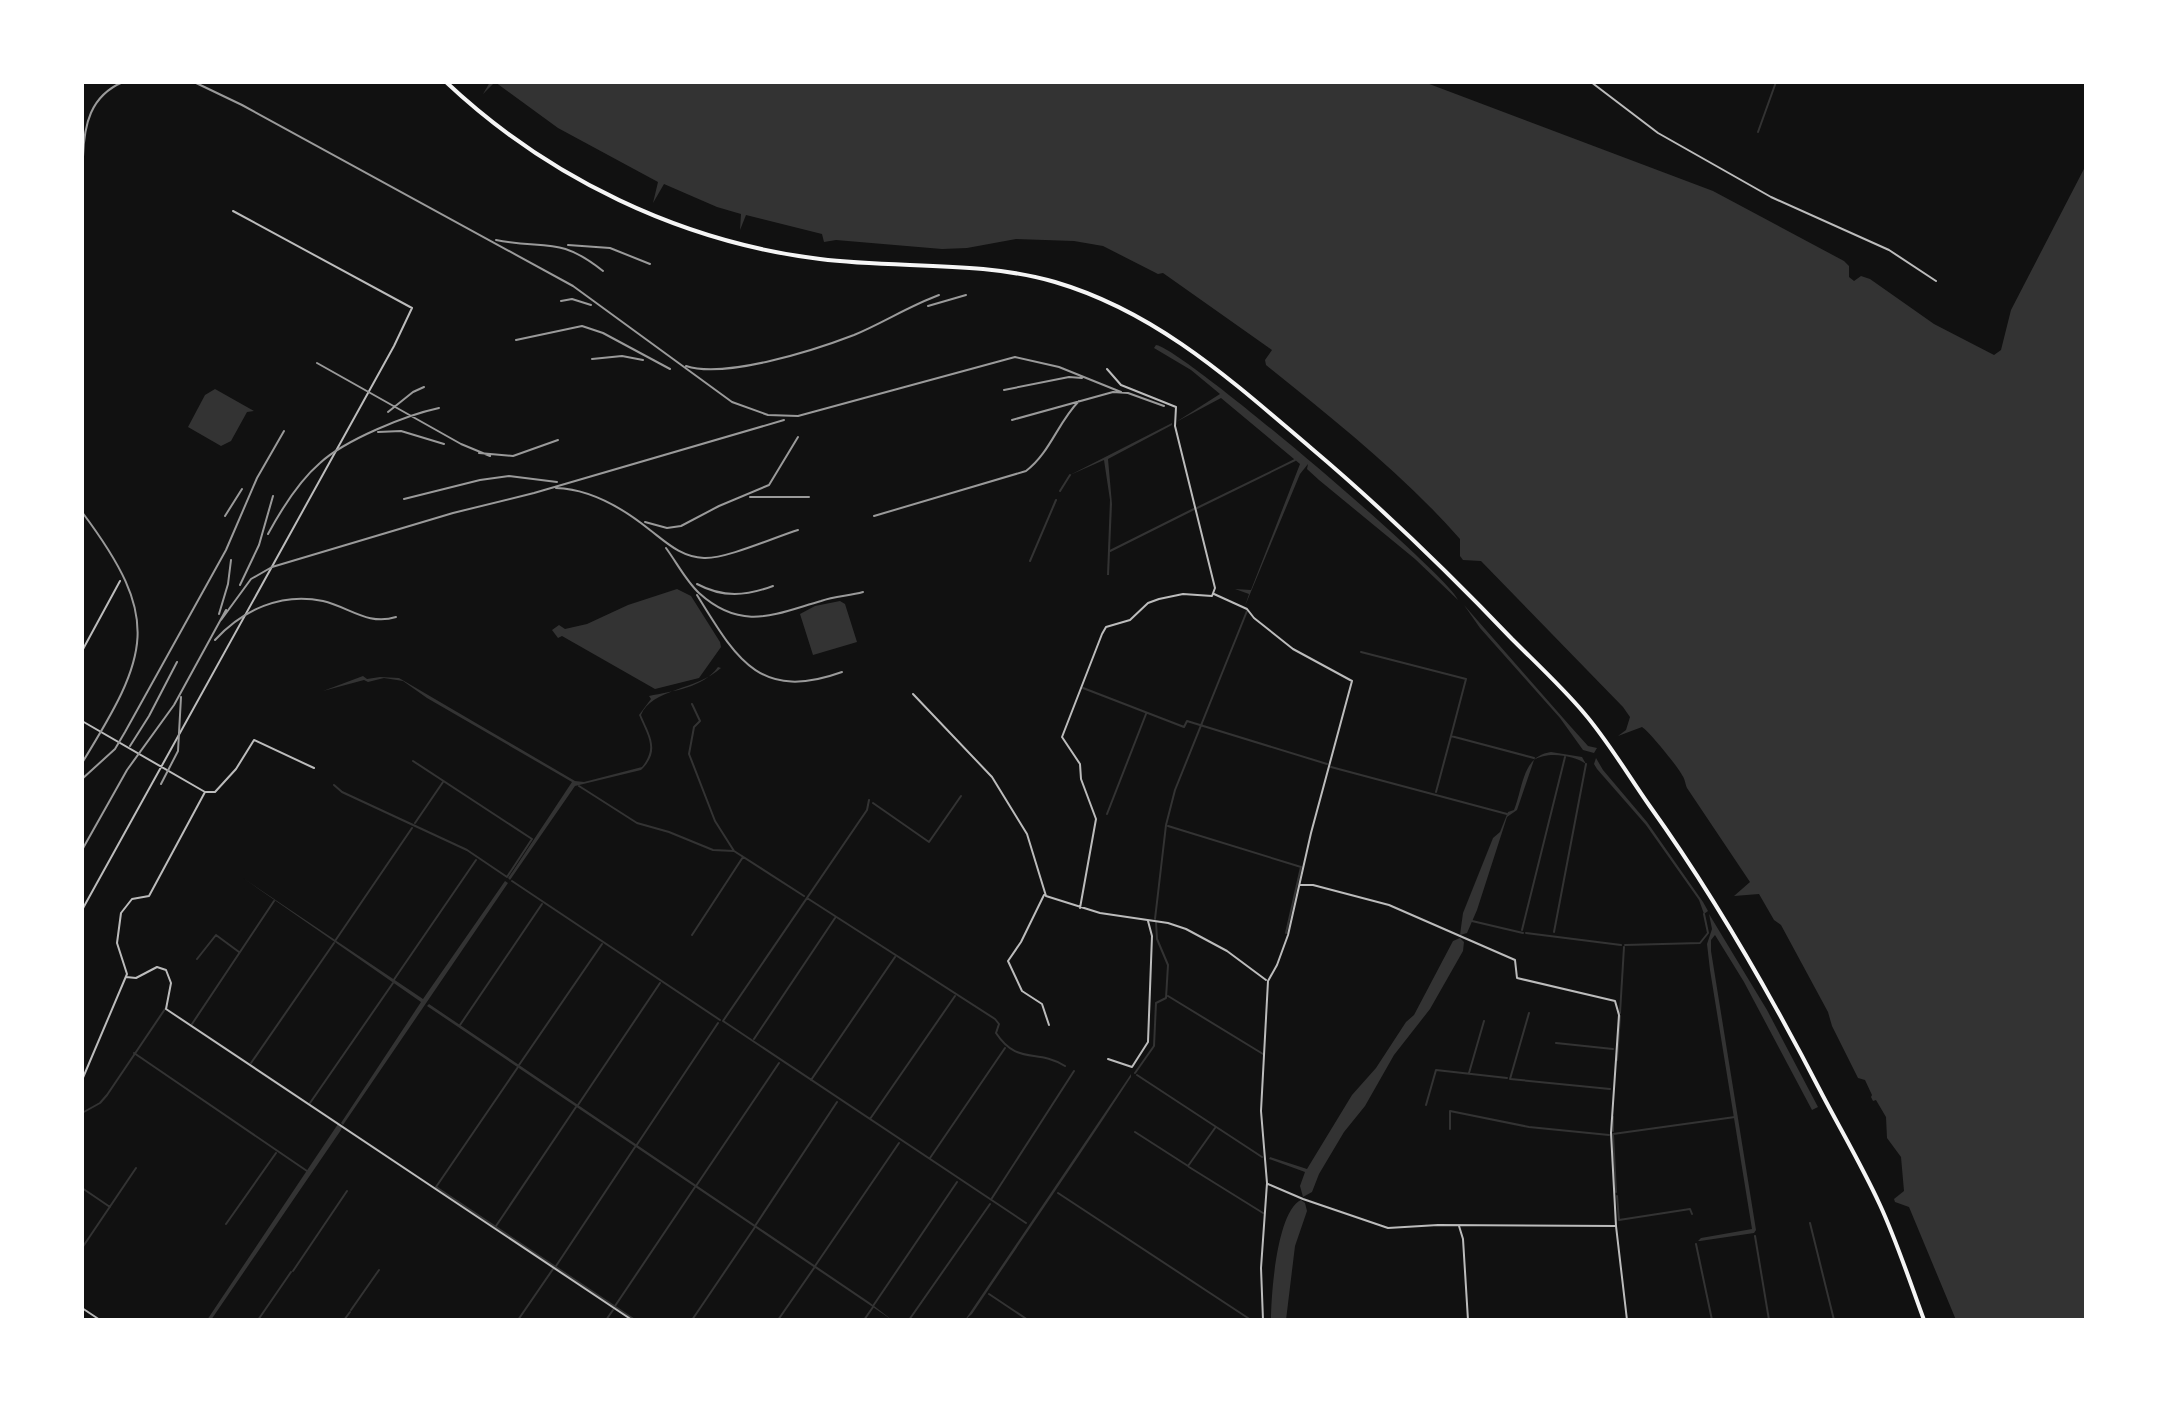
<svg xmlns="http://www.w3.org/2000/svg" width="2168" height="1402" font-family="'Varela Round',sans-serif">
<rect width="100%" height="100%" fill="#111"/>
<path fill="#333" d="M490 82H1424L1713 191 1844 261 1849 266V277L1854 281 1861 276 1870 279 1934 324 1994 355 2001 350 2011 310 2086 165V1320H1956L1909 1207 1895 1202 1894 1199 1904 1191 1901 1157 1887 1138 1886 1117 1876 1100 1873 1101 1871 1097 1872 1095 1865 1080 1858 1078 1832 1026 1828 1012 1781 925 1774 920 1759 894 1734 896 1750 882 1687 788C1685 783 1685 779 1682 775 1679 768 1648 730 1642 727L1618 736 1626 730 1630 717 1623 707 1481 561 1463 560 1460 556V539C1402 473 1334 420 1266 365L1265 360 1272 350 1163 273 1158 274 1103 246 1074 241 1016 239 967 248 942 249 836 240 824 242 822 234 746 215 740 230 741 214 717 207 664 184 653 203 658 182 558 128 495 82 483 94Z
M1156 345C1181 347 1446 572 1458 600L1415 559 1319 480 1307 469 1308 464 1300 474 1245 606 1249 594 1235 589 1251 590 1300 464 1221 398 1176 422 1220 394 1191 370 1154 348Z
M215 389 254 411 247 412 231 441 221 446 188 427 205 395Z
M1172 423V425L1108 459 1112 504 1109 575H1107L1110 500 1104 460 1070 475Z
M677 589 691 596 720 642 721 647 699 678 655 689 562 636 558 638 552 630 559 625 565 629 587 624 628 605Z
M840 601 845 604 857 642 813 655 800 614 815 606Z
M1464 605 1571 727 1588 746 1597 748 1594 753 1583 750 1560 718 1480 628Z
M718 667 721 668C697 690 651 689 641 715 650 736 661 751 641 770L575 786 510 880 508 878 513 871 572 782 427 698 403 681 384 678 368 682 364 680 323 691 363 676 367 679 380 677 399 678 575 781 584 782 642 767C658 747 647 735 639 715L651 699 649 696C673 691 703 688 718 667Z
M1551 752 1582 757 1586 764C1574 755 1547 751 1534 760L1517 810 1507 817 1477 910 1467 933 1460 935 1463 913 1493 838 1500 832 1508 812 1514 810C1523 788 1522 756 1551 752Z
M1596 758 1603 770 1647 822 1703 902 1708 911 1704 914 1699 900 1646 825 1597 769 1594 764Z
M243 878 423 999 505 881 508 883 343 1125 341 1123 421 1002Z
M1709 914 1767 1010 1818 1107 1812 1110 1744 982 1715 935 1711 940V951L1756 1230 1754 1233 1700 1241H1698L1701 1238 1752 1229 1710 970 1707 944 1712 929Z
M1460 938 1464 942 1463 951 1430 1009 1394 1055 1365 1106 1344 1132 1319 1174 1312 1192 1303 1197 1300 1186 1305 1172 1269 1159 1270 1157 1307 1169 1352 1095 1376 1068 1406 1022 1414 1015 1453 941Z
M429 1004 869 1302 892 1320 427 1006Z
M1131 1074V1077C1079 1157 1025 1235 972 1314L965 1320Z
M338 1124 342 1127 341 1130 211 1320H207Z
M1301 1200 1305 1203 1307 1211 1295 1246 1286 1320H1271C1271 1294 1277 1211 1301 1200Z"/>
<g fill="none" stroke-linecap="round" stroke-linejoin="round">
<path stroke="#333" stroke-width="2" d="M1758 132 1776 82
M1060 491 1070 475
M1197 508 1295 460
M1110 551 1194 509
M1030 561 1056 500
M1361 652 1466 679 1451 736
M1083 688 1184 727 1187 721 1327 764
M692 704 700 721 694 727 689 754 715 821 734 851
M1331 767 1507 814
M334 785 342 792 467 850 507 877 532 839 413 761
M579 786 637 823 669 832 713 850 734 851 804 896
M1436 792 1451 736 1534 758
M869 800 867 810 723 1021 1026 1223
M873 803 929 842 961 796
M1107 814 1146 714
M415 823 443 782
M1168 826 1301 867 1286 933
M512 881 720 1020
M807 898 995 1019 999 1024 996 1033C1018 1066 1036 1048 1065 1066
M1155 919 1166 825 1175 790 1247 611
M1472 921 1523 933
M1522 930 1565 757
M1554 932 1586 764
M1526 933 1621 945
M692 935 743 857
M335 941 412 828
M1625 945 1700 943 1708 933 1704 914
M197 959 216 935 239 952
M393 981 476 860
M1168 996 1263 1054
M1529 1013 1510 1079 1610 1089
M1620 1013 1624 947
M192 1024 274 901
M460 1025 542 904
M754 1039 835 918
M1556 1043 1613 1049
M134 1053 307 1171
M1617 1060 1620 1016
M251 1063 334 943
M519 1065 602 944
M518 1067 436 1187 635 1320
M1135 1073 1154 1046 1156 1003 1166 998 1168 965 1157 939 1156 922
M1469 1073 1484 1021
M1137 1075 1262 1157
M811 1080 895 957
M310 1103 393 983
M578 1105 660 983
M1426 1105 1436 1070 1507 1078
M82 1113 100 1103 107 1095 165 1009
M870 1119 955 996
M1450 1129V1111L1529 1127 1609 1135
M1613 1131V1117
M1135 1132 1188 1166 1215 1128
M636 1146 718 1023
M930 1158 1005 1048
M1189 1167 1263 1213
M696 1186 779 1063
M82 1188 110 1207
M1616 1192 1613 1134 1735 1117
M1058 1193 1251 1320
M1617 1196 1619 1220 1690 1209 1692 1214
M992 1198 1074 1071
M1810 1223 1834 1320
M226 1224 276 1153
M496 1226 576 1107
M755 1226 837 1102
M1755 1236 1769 1320
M1696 1244 1712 1320
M82 1248 136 1168
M556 1266 635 1147
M815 1266 899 1143
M293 1271 347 1191
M989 1294 1028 1320
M615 1306 695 1187
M873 1306 957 1182
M351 1310 379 1270
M82 1312 83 1311
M258 1320 291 1272
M344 1320 350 1312
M518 1320 553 1269
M606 1320 613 1310
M692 1320 755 1227
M778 1320 814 1268
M864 1320 873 1307
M909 1320 990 1204"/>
<path stroke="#bcbcbc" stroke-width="2" d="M1591 82 1658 133 1771 197 1889 250 1936 281
M1214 594 1247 609 1254 618 1293 649 1352 681 1311 833 1288 935 1277 965 1268 981 1261 1111 1267 1183 1261 1268 1263 1320
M82 651 120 581
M913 694 992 777 1027 834 1046 896 1100 913 1168 923 1186 929 1227 951 1266 980
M82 721 205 792H215L236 769 254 740 314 768
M1300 885H1313L1389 905 1515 960 1517 978 1615 1001 1619 1015 1611 1133 1616 1226 1627 1320
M1044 895 1021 942 1008 961 1022 991 1042 1004 1049 1025
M1080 908 1096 819 1081 779 1080 764 1062 737 1102 634 1106 627 1130 620 1148 603 1159 599 1183 594 1212 596 1215 588 1175 426 1176 407 1121 385 1107 369
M82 910 394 346 412 308 233 211
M126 977 136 978 157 967 166 970 171 983 166 1009 632 1320
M1108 1059 1132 1067 1148 1042 1152 936 1148 921
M82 1080 127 974 117 943 121 913 132 899 149 896 205 792
M1268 1184 1303 1199 1388 1228 1438 1225 1616 1226
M1459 1226 1463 1239 1468 1320
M82 1308 100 1320"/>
<path stroke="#f5f5f5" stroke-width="4" d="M446 82C548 178 681 242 820 259 898 269 979 260 1055 282 1157 312 1232 381 1311 448 1382 508 1448 572 1512 639 1536 663 1562 687 1584 713 1608 741 1628 775 1649 805 1715 897 1771 995 1823 1096 1842 1132 1863 1168 1880 1205 1897 1242 1910 1282 1924 1320"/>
<path stroke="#9a9a9a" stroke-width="2" d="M194 82 242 105 573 286 732 402 768 415 798 416 1015 357 1059 367 1121 392
M83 157C84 125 90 96 123 82
M496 240C545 250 558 235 603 271
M568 245 610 248 650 264
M561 301 572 299 591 305
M928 306 966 295
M516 340 582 326 603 333 670 369
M592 359 622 356 643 360
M317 363 461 444 490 456
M686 366C725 379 815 350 854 335 883 323 909 306 939 295
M1004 390 1069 377 1082 378
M388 412 413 392 424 387
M1012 420 1113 392 1128 393 1164 406
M378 432 401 431 444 444
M479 453 513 456 558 440
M556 488C591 489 624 509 650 530 667 543 681 557 704 558 726 559 775 537 798 530
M750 497H809
M404 499 480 480 509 476 557 482
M82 512C163 620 149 654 82 763
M225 516 242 489
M874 516 1026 471C1050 453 1058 422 1079 401
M645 522 667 528 681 526 719 506 769 485 798 437
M268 534C281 510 299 481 320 463 345 440 406 415 439 408
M666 548C677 563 686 581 699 593 742 632 775 614 821 601 835 596 849 596 863 592
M697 584C723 598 746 596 773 586
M240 585 259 545 273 496
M697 595C736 658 759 702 842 672
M219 614 228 584 231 560
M221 620 251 579 272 567 453 513 534 493 784 420
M215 640C243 610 281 592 323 601 349 607 368 626 396 617
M130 746 149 716 177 662
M82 779 115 749 125 732 226 550 257 478 284 431
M161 784 178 751 181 697
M82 850 127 770 174 705 226 610"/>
</g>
<rect width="2168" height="1402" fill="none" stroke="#ffffff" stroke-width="168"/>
</svg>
